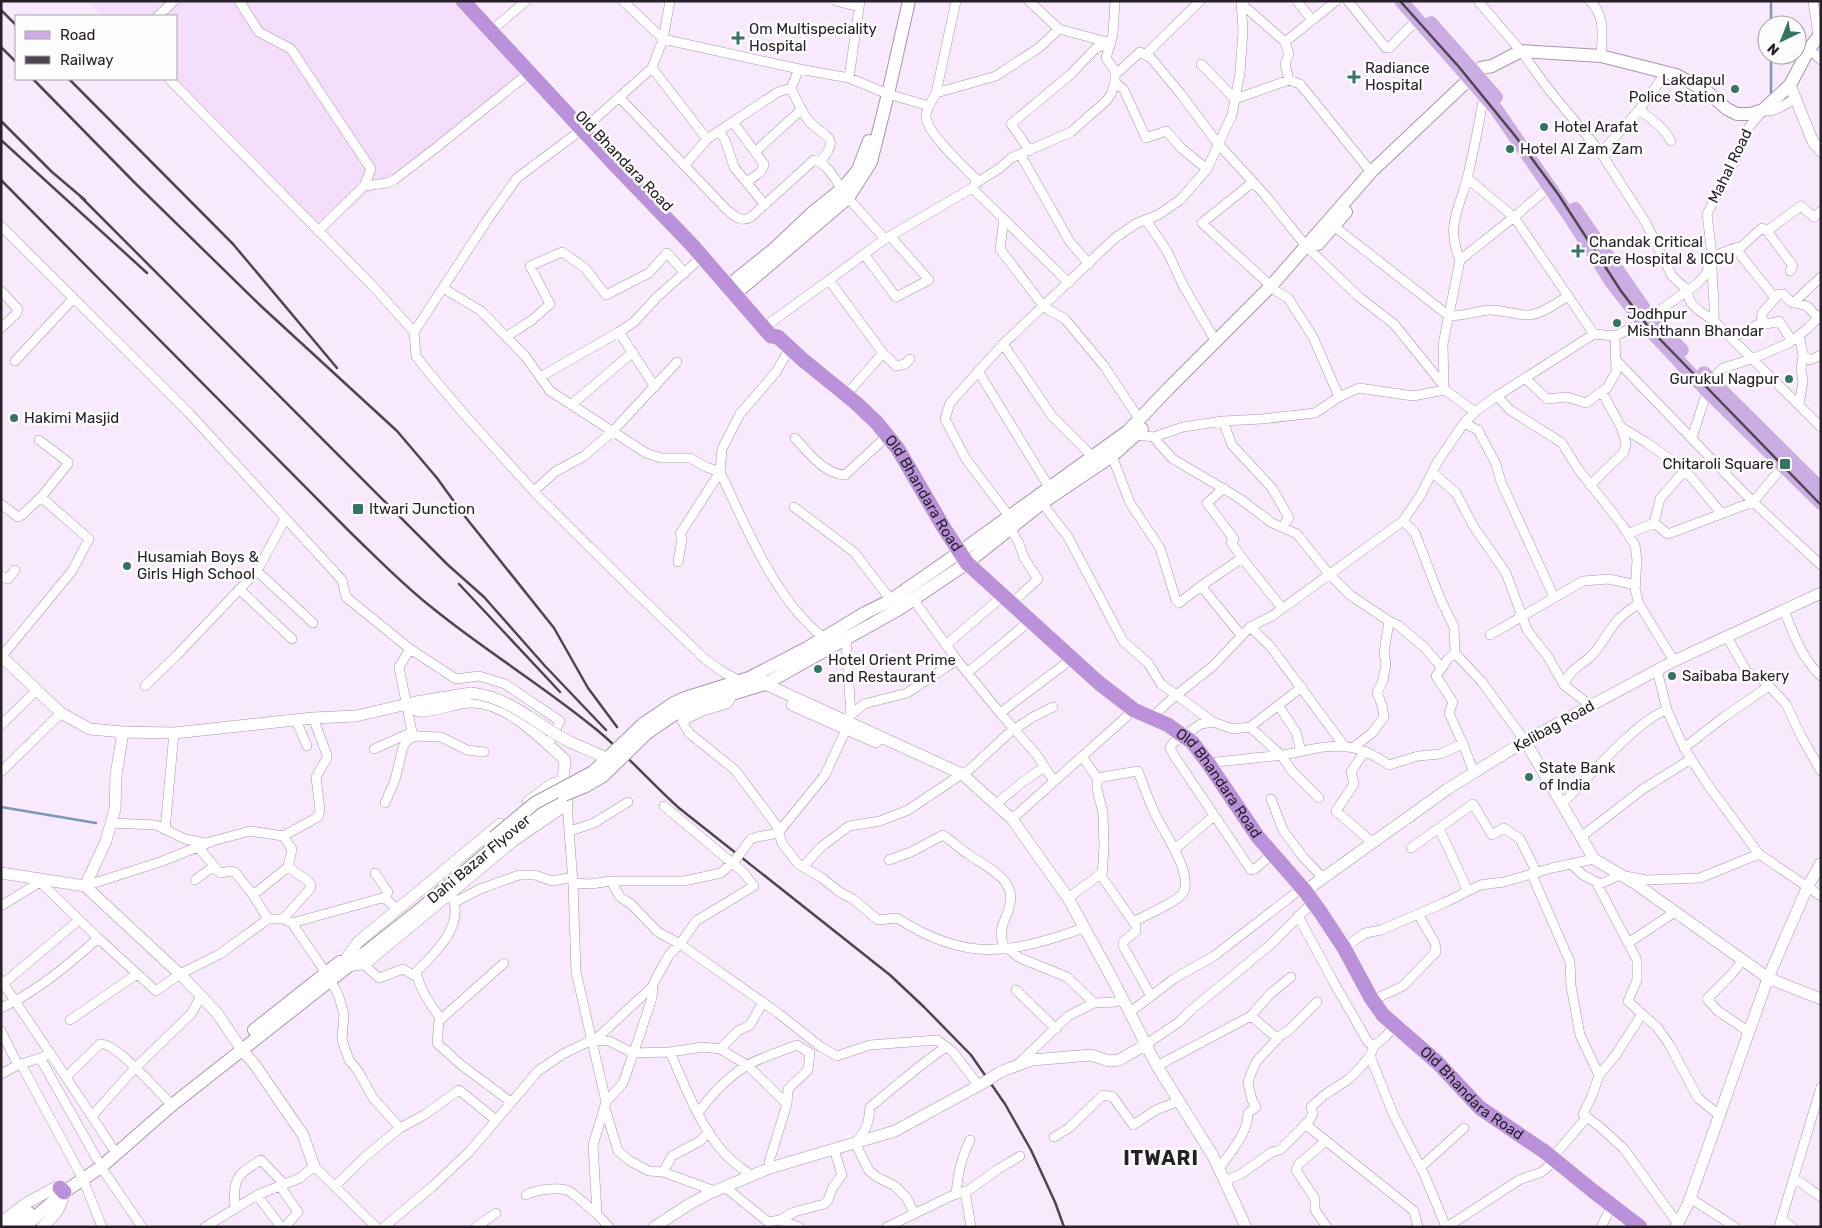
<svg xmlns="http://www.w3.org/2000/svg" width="1822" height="1228" font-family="Rubik,sans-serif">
<rect width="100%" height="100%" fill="#f8e9fc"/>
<path fill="#f4ddfb" d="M87 1H455L521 75 408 166 367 194 318 235 164 79H176V16H102Z"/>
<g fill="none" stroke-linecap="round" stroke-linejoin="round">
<path stroke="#7898b8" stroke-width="2.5" d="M1771 25V1
M1771 55V95
M1 807 96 823"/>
<g stroke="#a896ac" stroke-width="10">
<path id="minor" d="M239 1 259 32 291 49 371 169 364 186
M623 1 663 39 799 69 849 78 888 94 929 106C928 110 925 114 926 117 927 133 963 166 975 178L976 183 972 188 885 239
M836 1 859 7
M1029 1 1059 29
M1297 1 1312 20
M1348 1 1386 48H1389L1417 20
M1478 1 1521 51 1546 86 1601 153 1646 223 1672 276 1687 290C1689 308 1701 311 1714 321L1821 427
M1590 1C1606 16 1602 37 1601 56
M1813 1 1818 35
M1243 3 1242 4 1285 42 1289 54 1285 64 1289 80
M158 16 174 1
M498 25 526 1
M1285 42 1336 1
M1809 49 1821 60
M1145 55 1200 1
M1201 64 1235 99 1289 80 1300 84 1371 172
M652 68 707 139
M799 69 791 88C796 99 801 111 808 120 823 138 843 135 820 162
M1115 75 1140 52 1151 58 1180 93 1219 145 1265 195 1306 246 1359 297 1394 324 1444 386
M849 78 860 1
M169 79 372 285 414 332 488 219 517 178 588 125 652 68 663 39 670 1
M1115 82 1124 90 1146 138 1166 131 1182 149 1207 169
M936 93 956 1
M1484 96C1479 123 1474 149 1468 175 1460 209 1445 224 1460 260L1514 217 1594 334 1497 396
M619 97 727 210C735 216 741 223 751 217L814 160C827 163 834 178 842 189
M929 106 936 93 996 76 1040 47 1059 29 1111 43
M1639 110C1652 119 1663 127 1671 141
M733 122 764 164C763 173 754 177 747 181
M719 131 725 140 734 167 765 205
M1030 151 1011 124 1071 74 1096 48 1111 43
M755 152 802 109
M1601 153 1639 110 1665 74
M1020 154 1070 242 1089 264
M685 165 707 139 778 92 791 88
M1467 178 1514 217 1549 187
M1253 182 1202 223 1271 286
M976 183 1000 168 1011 158 1071 132 1106 101 1111 94 1115 82V71L1106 58 1113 34 1115 1
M972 188 1069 283
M1004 219 1000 249 1044 307 1065 319 1104 366 1140 420
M1146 220 1167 251 1183 285 1216 342
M1 226 189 413 342 580 346 597 410 649 456 679 479 676 505 684 560 721 548 745
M1335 227 1449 316C1463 316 1474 312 1488 310 1501 309 1519 316 1530 315 1543 313 1557 303 1568 296
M318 231 364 186 387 183 394 180 437 147 529 73
M1735 248 1741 247 1762 228 1767 231
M864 254 896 297 929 280 890 236
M1790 271 1793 266 1767 231 1801 206 1814 217 1821 211
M829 280 883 353
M443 288 481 311 525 356 550 391 646 453 661 458H690L706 467 720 472 722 449 740 414 776 372 790 348
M1 291 18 309 16 314 1 328
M1276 291 1288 298 1313 337 1339 397
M1793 303 1821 277
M1650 317 1697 284 1706 274 1712 255 1707 214 1737 156 1749 127 1763 110C1774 114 1786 104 1795 98
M1762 319 1768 324 1779 321 1790 338 1789 343
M1714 321C1715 299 1711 277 1712 255L1719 254 1735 248 1775 298
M770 323 885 239 848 198
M414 332 416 356 426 369 463 413 539 497 631 588 706 660 723 672 740 681
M1594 334 1615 336 1643 322
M1799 335 1803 355 1801 369 1803 382 1799 404
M506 337 532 320 550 304 530 266 562 252 585 268 606 295 649 273 667 253 685 273
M1731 338 1761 323 1762 313 1779 294H1783L1791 302 1807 306 1818 318
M1003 344 1052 416 1092 456
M1803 355 1810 360 1821 355
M15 361 73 299
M1617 361 1750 499 1821 565
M978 371 1049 487
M540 377 619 332
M1525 378 1547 399 1567 397 1586 403 1607 388 1616 372 1615 336
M1711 380 1723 368 1752 359 1789 343 1807 329 1821 315
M655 387 619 332 634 322 657 297 702 257
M1444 388 1443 344 1460 260
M1602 392 1621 427 1647 443 1685 470 1722 514
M846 395 883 353 896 366 905 364 910 359
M571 405 633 352
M1475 412 1497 396 1510 410 1562 443 1578 469 1620 522 1635 545 1637 560 1635 589 1639 604C1628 610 1620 616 1613 626 1605 636 1599 649 1590 657 1579 667 1569 670 1564 685L1591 706
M1223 421 1232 445 1272 488 1289 518 1282 527
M1464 423 1478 430 1496 464 1501 482 1554 597
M1136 435 1154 437 1183 427 1223 421 1262 419 1315 413 1339 397 1359 388 1413 396 1445 390 1475 412 1464 423 1438 461 1420 496 1403 521 1272 616 1250 627 1213 666 1175 696 1152 717
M1154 437 1159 444 1173 459 1239 498 1272 523 1297 534 1329 574 1350 595 1389 621 1398 625 1425 648 1442 668
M795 438C808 452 824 474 845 475L887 436
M1692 438 1707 391
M1112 456 1130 503 1160 548 1176 600 1179 603 1201 586
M720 472C747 528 774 599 824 638
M1432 472 1456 493 1474 527 1506 573 1527 630 1548 657 1564 685
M1590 485 1624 452 1626 443 1621 427
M1224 488 1207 503 1234 539 1231 542 1242 558 1201 586 1241 635
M534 491 555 472 584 456 612 432 677 362
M1042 503 1068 537 1123 641 1148 663 1161 684 1213 722
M1 504 18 517 22 515 41 497 68 464V462L39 440
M794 507 854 552 891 600
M1009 516 966 459 945 419 950 403 1003 344 1115 238 1137 223 1158 215 1180 200 1207 169 1232 115 1240 73 1243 30 1241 1
M1403 521 1415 533 1440 598 1454 627 1455 653 1482 682 1525 741
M1654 523 1660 499 1685 470
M1010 528 1019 543 1024 558 1038 579 1012 603
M1628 534 1654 523 1668 534 1753 502 1783 466
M1242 558 1282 608
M678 562 682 539 680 534 720 472
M257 571 313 623
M1 576 8 579 15 570
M239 589 292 639
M1639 604 1674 661
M1784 610C1793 633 1802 659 1821 676
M1250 627 1270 646 1345 747
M1490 635 1583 581 1609 579 1636 585
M1727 637 1747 672 1759 677 1769 686
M846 640 851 715
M946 645 1004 595
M410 649 399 667 412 732 415 736 441 737 467 750 484 752
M1455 653 1448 659 1436 676 1453 702 1449 713 1463 744
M2 656 72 571 89 539 41 497
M957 660 1000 713 1073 658
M1657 670 1667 710 1684 748 1708 785 1759 854 1821 896
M967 673 1031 620
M145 686 177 655 257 571 285 519
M734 693 727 704 703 711 682 721 689 733 735 770 777 826 782 843 798 864 822 878 841 893 853 899 878 920 897 918C964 961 1006 955 1078 930
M1278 705 1296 732 1301 751
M1000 713 1036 754 1054 781
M296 720 307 746
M1 725 37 690
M842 725 845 720 864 704 907 693 957 660 913 599
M1250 727 1302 687
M1354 747 1372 733 1384 717 1382 705 1377 693 1383 680 1386 664 1384 653 1389 621
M1684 748 1724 717 1769 686 1786 704 1801 736 1821 771
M374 749 412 732
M1365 751 1351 772 1354 784 1336 811 1373 843
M1082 756 1097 778V789L1103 813 1104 847 1102 877 1136 926V931L1123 942V946L1151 996
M1208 763C1233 760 1257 758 1282 755 1327 747 1348 736 1389 765L1418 756 1440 754 1463 744 1473 770 1472 774
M1 772 61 713
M1097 778 1138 771C1143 785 1149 800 1155 814 1163 831 1194 874 1183 893 1177 902 1144 916 1133 922
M1271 799 1283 830 1303 857 1323 878
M385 803 395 780 403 747 407 741 415 736
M567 804 573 883 576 972 606 1102
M996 804 1020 784 1044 767
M1562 804C1585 781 1639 718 1667 710
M1012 819 1134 710
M111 823 156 825 185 839 206 843
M1439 828 1468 891
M165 830 174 733
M570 831 594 823 628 802
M283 836 318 817 320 810 316 777 327 758V755L313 718
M1581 837 1643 789 1691 759
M751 839 757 837 778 833 825 775 849 723
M198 847 220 873 231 871 235 872 253 895 268 919
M1411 848 1473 804 1492 835 1504 828 1520 839 1537 873
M1175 849 1214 816
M1272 854 1255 869 1251 870 1175 757 1170 748 1173 743 1201 724 1213 722 1233 729 1250 727 1281 755 1292 771 1319 798
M889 860 911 852 943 835C952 841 960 849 968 854 985 866 1016 879 1010 904 1006 923 998 924 1003 945L1020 958 1067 977 1094 1003
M1571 864 1583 875 1600 884 1620 875 1646 880 1700 878 1759 854
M803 867 821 847 849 826 880 821 908 810 962 774 967 772 1010 732 1033 717 1053 707
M375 873 388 892 384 899
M1532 875 1570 962 1571 986 1580 1035 1599 1075 1592 1096 1583 1114 1600 1127 1624 1149 1678 1224
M36 878 98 938C72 962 46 984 15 1001L50 1053 40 1058
M195 880 214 866
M611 881 620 897 631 904 658 932 680 944 778 1013 821 1047 837 1056 870 1045 937 1040 953 1052 979 1086
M1596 882 1637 960V980L1628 1001 1642 1014 1615 1056 1599 1075
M573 883 591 884 611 881H684L721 873 736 859
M85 886 160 862 213 841 250 831 283 836 292 849 288 867 253 895
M1068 898 1102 873
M455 902 480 889 519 875H535L552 881 573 877
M1 906 40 882
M1298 916 1333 981 1368 1042 1374 1046
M283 919 310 889 311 885 308 881 288 867
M292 923 382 898 386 899 397 909
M98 938 156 991 180 974 220 954 268 919H283L292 923 326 973 338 994 344 1014 342 1040 349 1060 358 1071 373 1098 400 1128
M1628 943 1675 912
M1344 948 1365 933 1381 930 1444 903 1480 885 1504 882 1552 868 1594 859
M1743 960 1731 975 1707 999 1718 1011 1749 1032
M362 963 379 978 403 969 418 978
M504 963 439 1021 437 1043 460 1064 511 1102
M4 983 79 920
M1016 990 1056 1029
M1373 1000 1403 986 1436 952 1435 943 1418 914
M1 1008 15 1001 1 980
M1129 1013 1175 978 1214 956 1302 888
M1642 1014 1657 1027 1669 1044 1698 1098 1719 1115
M1251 1016 1270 994 1291 977
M441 1019C430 1004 420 990 416 972 437 951 466 925 451 893
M70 1020 137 974
M1 1031 18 1065
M595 1040 652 987
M1145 1045 1179 1022 1191 1010 1270 945 1313 902
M720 1049 747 1065 787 1104
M670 1052 703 1047 720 1049 738 1031 750 1025 763 1002
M50 1053 112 1147
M1370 1056 1394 1116 1424 1174 1446 1227
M21 1064 83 1179 102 1227
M1018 1064 1068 1016 1094 1003 1116 1002 1122 998
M1157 1066 1251 1016 1278 1039
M1 1074 18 1065 40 1058 97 1159
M67 1076 100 1044C114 1041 157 1090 168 1101
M605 1108 618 1151 630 1161 649 1171 663 1172 715 1191
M698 1113C711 1095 727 1078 746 1066 759 1058 782 1051 797 1045L810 1053 808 1070 788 1089 787 1104 769 1162 770 1168
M92 1116 135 1068 191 1014 201 996
M1305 1124 1414 1211 1418 1227
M1054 1137 1069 1128 1103 1095 1113 1097 1133 1125 1156 1110 1174 1103
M1326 1141 1299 1164 1296 1170 1315 1199V1210L1327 1227
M1552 1158 1587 1117
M101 1167 142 1227
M1421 1167 1464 1128
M1219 1169C1230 1152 1248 1134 1248 1113L1256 1107 1252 1100 1248 1083 1250 1076 1256 1062 1281 1035 1288 1031 1317 1002
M663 1172 672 1156 700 1141 709 1132
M1793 1179 1800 1182 1821 1197
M1224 1181 1241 1174 1272 1152 1280 1150 1309 1121 1313 1114 1311 1107 1323 1096 1349 1079 1359 1069 1370 1056 1374 1046 1386 1036 1395 1025
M280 1186 298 1212 285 1227
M335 1186 366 1156 400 1128 424 1115 459 1090 496 1120
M725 1187 768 1222 780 1220 799 1227
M965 1191 971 1227
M956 1194C958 1174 961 1158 970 1140
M257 1195 281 1227
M526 1195C535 1190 559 1186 569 1191 578 1197 588 1207 597 1214
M1690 1198 1735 1227
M235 1208C233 1180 235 1175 261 1160L284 1184
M915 1214 906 1197 895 1186 877 1177 869 1171 855 1143C866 1132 869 1122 870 1107 895 1087 919 1065 946 1047
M1781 1219 1792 1227
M780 1220 794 1212 824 1204 828 1200 833 1187 842 1175 834 1149
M205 1227 257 1195 300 1178 314 1166 376 1227
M384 1227 433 1186 469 1152 538 1071 563 1054 592 1040 609 1041 633 1053 670 1052C685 1086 699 1125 725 1154 732 1162 743 1169 752 1176
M476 1227 496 1213
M609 1227 597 1214 593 1145 606 1102 623 1083 637 1043 652 998 653 984 669 955 680 944 696 921 754 886 744 873 664 806
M887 1227 951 1196 969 1190 998 1169 1020 1156
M1447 1227 1519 1180 1542 1172 1555 1160
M1601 1227 1612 1206
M1779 1227 1821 1087"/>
</g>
<g stroke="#a896ac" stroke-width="12">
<path id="tertiary" d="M1790 85 1813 142 1821 151
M1 656 61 713 90 729 123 732 174 733 313 718 356 716 416 702 471 693
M761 679 765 684 962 774 1012 819 1068 898 1113 980 1157 1066 1213 1156 1246 1227
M792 705 876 742
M1525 741 1594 859 1636 884 1768 978 1821 999
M528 802 552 784 563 781
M1 873 85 886 184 978 217 1013 242 1050 255 1065 303 1135 314 1166
M85 886 106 841 115 809 116 775 123 732
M1305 891 1449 788 1525 741 1674 661 1821 593
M347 957 358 942 500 824
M348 966 366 963 513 841 567 804 563 781 565 760C541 738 507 702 472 702 459 701 431 713 419 711 415 710 409 706 405 704
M1000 1072 1032 1060 1091 1055 1109 1061 1119 1060 1145 1045
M1 1223 25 1204 56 1187 60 1188
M42 1227C52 1218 62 1209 63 1194
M654 1227 688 1205 710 1193 770 1168 895 1131 985 1082
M1676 1227 1688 1204 1768 978 1807 888 1821 863"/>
</g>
<g stroke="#a896ac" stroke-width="14">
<path id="secondary" d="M1318 244 1346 212
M728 286 774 249 812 213 842 189 858 170 869 141
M735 294 848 198 871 162 888 94 909 1
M643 724 674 703 685 698 749 678 807 648 865 613 891 600 960 552 1128 431 1168 389 1271 286 1371 172 1481 68 1492 66 1521 51 1601 56 1676 75 1705 90 1727 109 1737 114H1751L1763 110 1790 85 1809 49 1821 33
M647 733 676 713 699 704 765 684 899 609 967 563 1042 503 1112 456 1142 429
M254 1030 340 962
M11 1227 29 1213
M24 1227 64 1192 101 1167 172 1105 417 912 534 813 557 798"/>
</g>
<g stroke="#fff" stroke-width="15">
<path id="primary" d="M1401 1 1496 109 1570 217 1612 283 1645 325 1707 391 1821 503
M1431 23 1496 97
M1575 209 1650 317 1682 350
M1704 373 1821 489"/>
</g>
<g stroke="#fff" stroke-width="16">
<g id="trunk">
<path id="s1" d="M463 1 614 164 692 245 771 336 778 337 803 360 856 403 877 423 898 449 944 528 967 563 1099 683 1134 710 1168 725 1192 742 1208 763 1258 837 1305 891 1321 913 1344 948 1371 998 1383 1015 1438 1063 1480 1108 1545 1152 1593 1191 1640 1227"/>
<path d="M60 1188 64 1192"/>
</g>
</g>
<use href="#minor" stroke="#fff" stroke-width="9"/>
<use href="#tertiary" stroke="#fff" stroke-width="11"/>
<use href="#secondary" stroke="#fff" stroke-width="12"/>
<use href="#primary" stroke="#ccade3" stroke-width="14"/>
<use href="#trunk" stroke="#bb92da" stroke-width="15"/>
<path stroke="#4e4550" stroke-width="2.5" d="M1400 1 1459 67 1516 137 1558 194 1621 291 1650 329 1821 505
M1 10 16 25
M1 47 16 62
M33 79 135 183 262 307 397 431 437 478 463 514 554 628 588 688 617 727
M69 79 233 244 337 368
M1 121 52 172 85 200
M1 140 147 273
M1 180 351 533C378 559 405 587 435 610 487 652 545 687 597 730 626 754 651 783 679 808L890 975 924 1007 971 1055 1005 1104 1031 1150 1055 1202 1064 1227
M80 196 448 565 484 597 545 666 606 730
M459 584 560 692"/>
<g stroke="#a896ac" stroke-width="10" stroke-linecap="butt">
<path id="minor-bridge" d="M736 859 751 839"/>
</g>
<g stroke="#a896ac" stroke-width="12" stroke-linecap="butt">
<path id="tertiary-bridge" d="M471 693C511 697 536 725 570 742 585 749 601 754 615 763
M985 1082 1000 1072"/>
</g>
<g stroke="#a896ac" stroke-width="14" stroke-linecap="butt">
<path id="secondary-bridge" d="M564 795 586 786 603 776 647 733
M494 837 535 803 593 772 643 724"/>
</g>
<use href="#minor-bridge" stroke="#fff" stroke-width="9"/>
<use href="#tertiary-bridge" stroke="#fff" stroke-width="11"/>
<use href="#secondary-bridge" stroke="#fff" stroke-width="12"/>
</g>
<g fill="#347463" stroke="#fcfcfc" stroke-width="2">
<path d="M735.5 30.5h5v5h5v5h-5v5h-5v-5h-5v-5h5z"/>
<path d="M1351.5 69.5h5v5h5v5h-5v5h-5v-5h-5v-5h5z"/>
<circle cx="1735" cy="89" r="5"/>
<circle cx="1544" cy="127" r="5"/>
<circle cx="1510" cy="149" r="5"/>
<path d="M1575.5 243.5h5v5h5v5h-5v5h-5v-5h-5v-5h5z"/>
<circle cx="1617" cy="323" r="5"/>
<circle cx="1789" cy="379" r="5"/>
<circle cx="14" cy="418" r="5"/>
<rect x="1779" y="458" width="12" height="12" rx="2.5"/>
<rect x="352" y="503" width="12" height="12" rx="2.5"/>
<circle cx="127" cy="566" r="5"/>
<circle cx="818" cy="669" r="5"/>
<circle cx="1672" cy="676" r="5"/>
<circle cx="1529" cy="777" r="5"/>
</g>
<g text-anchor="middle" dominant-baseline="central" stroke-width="5" stroke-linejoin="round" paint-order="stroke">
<g font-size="15" fill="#272029" stroke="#fcfcfc" text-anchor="start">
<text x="749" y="29">Om Multispeciality<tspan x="749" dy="17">Hospital</tspan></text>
<text x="1365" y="68">Radiance<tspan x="1365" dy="17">Hospital</tspan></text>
<text x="1725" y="80" text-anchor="end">Lakdapul<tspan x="1725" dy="17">Police Station</tspan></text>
<text x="1554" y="127">Hotel Arafat</text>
<text x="1520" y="149">Hotel Al Zam Zam</text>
<text x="1589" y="242">Chandak Critical<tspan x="1589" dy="17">Care Hospital &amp; ICCU</tspan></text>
<text x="1627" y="314">Jodhpur<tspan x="1627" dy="17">Mishthann Bhandar</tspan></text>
<text x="1779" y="379" text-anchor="end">Gurukul Nagpur</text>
<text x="24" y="418">Hakimi Masjid</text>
<text x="1774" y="464" text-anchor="end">Chitaroli Square</text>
<text x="369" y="509">Itwari Junction</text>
<text x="137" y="557">Husamiah Boys &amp;<tspan x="137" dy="17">Girls High School</tspan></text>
<text x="828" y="660">Hotel Orient Prime<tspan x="828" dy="17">and Restaurant</tspan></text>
<text x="1682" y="676">Saibaba Bakery</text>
<text x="1539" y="768">State Bank<tspan x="1539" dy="17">of India</tspan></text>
</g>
<g font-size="15" fill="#272029" stroke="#fcfcfc">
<text transform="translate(624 161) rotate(46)">Old Bhandara Road</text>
<text transform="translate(1730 166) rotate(-64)">Mahal Road</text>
<text stroke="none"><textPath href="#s1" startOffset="678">Old Bhandara Road</textPath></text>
<text transform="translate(1554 726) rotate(-29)">Kelibag Road</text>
<text stroke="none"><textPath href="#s1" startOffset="1098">Old Bhandara Road</textPath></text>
<text transform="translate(479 859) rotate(-40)">Dahi Bazar Flyover</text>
<text stroke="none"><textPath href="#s1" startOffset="1502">Old Bhandara Road</textPath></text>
</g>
<g font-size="20" font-weight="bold" letter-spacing="1" fill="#272029" stroke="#fcfcfc">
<text x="1161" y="1158">ITWARI</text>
</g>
</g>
<rect width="1822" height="1228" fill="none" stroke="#272029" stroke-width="5"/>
<rect x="15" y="15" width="162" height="65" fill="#fcfcfc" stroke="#a7a4a8"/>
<rect x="25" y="31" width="25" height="8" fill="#ccade3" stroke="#a7a4a8"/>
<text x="60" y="40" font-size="15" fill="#272029">Road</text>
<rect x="25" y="56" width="25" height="8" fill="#4e4550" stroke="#a7a4a8"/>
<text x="60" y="65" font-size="15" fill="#272029">Railway</text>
<g transform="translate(1782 40) rotate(223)"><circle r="24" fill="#fcfcfc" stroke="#a7a4a8"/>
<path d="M0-4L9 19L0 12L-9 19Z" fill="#347463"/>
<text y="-8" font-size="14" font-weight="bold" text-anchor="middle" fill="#272029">N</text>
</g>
</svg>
